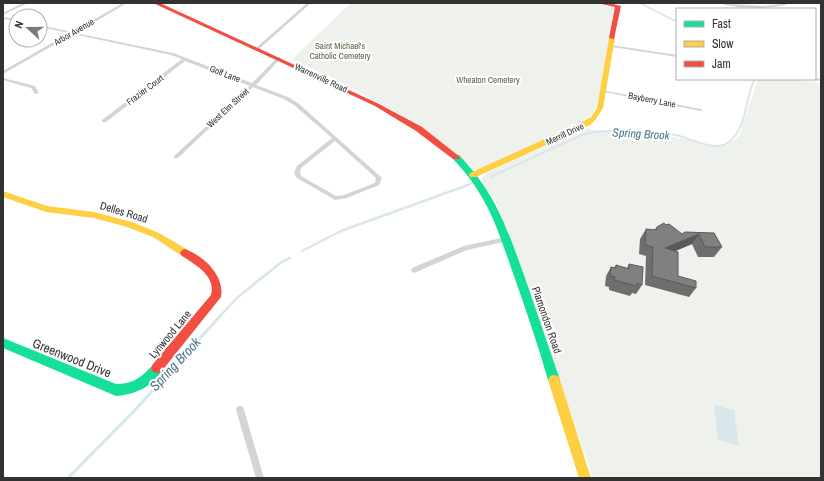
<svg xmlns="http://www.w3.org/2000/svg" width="824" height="481" font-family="'Archivo Narrow',sans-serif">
<rect width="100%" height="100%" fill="#fff"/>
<path fill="#eff2ec" d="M351 3H591L615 7 614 19C610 43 604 103 588 119L485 167C482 168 478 170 474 169 467 167 444 144 436 138 391 106 342 83 292 59Z
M758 79H795L821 83V478H593L510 237 498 207 482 181V178L486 173 584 128 614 133 675 137 716 147 728 145 739 136Z"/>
<path fill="#d9e6eb" d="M714 405 734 410 739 446 718 440Z"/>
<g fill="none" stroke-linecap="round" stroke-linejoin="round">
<path stroke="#d9e6eb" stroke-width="1.5" d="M640 3 677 22
M753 82 755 79"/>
<path stroke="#d9e6eb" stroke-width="2" d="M490 177 582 135C603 128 626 133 649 134 657 134 667 133 676 135 690 138 716 153 729 142 748 126 744 101 754 81
M465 186 472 183"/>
<path stroke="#d9e6eb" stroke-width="2.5" d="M302 251 341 231 468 185
M220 316 238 297 283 261 290 258"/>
<path stroke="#d9e6eb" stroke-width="3" d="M68 478 136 409 221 315"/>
<path fill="#d4d4d4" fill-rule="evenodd" d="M23 3H28L3 15V13Z
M123 3H127L76 33 173 53 252 83 278 57H280V59L256 85 288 97 298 103 381 177 382 178 379 185 347 198 335 200 297 178 294 173 297 166 332 138 294 105 284 99 253 87 178 158H174V156L250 86 185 61 106 122H102V120L182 59 171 55 73 34 3 74V71L69 33 40 27V25L72 32ZM335 141 376 178 375 183 344 195 336 196 301 176 300 173 301 168Z
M307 3H311L259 49H257V47Z
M719 3 763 6 790 3C775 10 734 9 719 3Z
M3 17 16 19V21L3 19Z
M611 45 677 55V57L612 47 610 46Z
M3 78 35 86 39 93 35 94 31 88 3 80Z
M815 78 821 79V81L812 80 810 79H815Z
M602 90 701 109 703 110 701 111 604 92H602Z
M506 237H508L509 239 508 241 467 250 414 273 412 272 411 270 412 268 464 246Z
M240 406 243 407 244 410 264 478H256L236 410 237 407Z"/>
<path fill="#16e098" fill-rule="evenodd" d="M453 155H459C496 194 506 226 524 275 536 310 548 345 560 380L558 384 554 385 550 384 548 380C538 345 526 310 514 276 497 228 489 197 453 159Z
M3 338 116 384C129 384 138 380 147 371 151 367 153 365 157 363L161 364 163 368C155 386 134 395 116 396L3 348Z"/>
<path fill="#ffcf43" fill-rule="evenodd" d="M612 36 615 38 603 108 596 119 590 125 476 177H470L469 175 470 173 584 121 591 117 597 108 609 38Z
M3 191 47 206 94 212 132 222 159 233 188 250 190 253 188 256H182L153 237 127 227 94 218 46 212 3 197Z
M554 375 558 376 560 380 591 478H579L548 380 550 376Z"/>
<path fill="#f24e42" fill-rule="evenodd" d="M153 3H160L379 104 422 127 460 157 459 159H453L416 131 375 106Z
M597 3H609L621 6 614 39 609 38 615 7Z
M185 249C204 256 225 276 221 297L161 372 157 373 153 372 151 368 153 364 211 295C216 276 196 265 182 256L180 253 182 250Z"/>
</g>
<path fill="#6e6e6e" d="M666 225 682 234 714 233 722 247 714 257H698L692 244 675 251 678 276 696 288 689 297 645 285 646 256 639 254 640 239 646 229 654 230 657 227Z
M629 264 642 285 636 294 632 293 630 296 609 290V287L605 286 606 276 611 267 614 268 616 265 627 268Z"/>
<path fill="#5a5a5a" d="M699 234 692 244 659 258 665 248Z"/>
<path fill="#808080" stroke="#5a5a5a" d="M664 223 666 225 669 224 682 234 685 232 714 233 722 247H705L699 234 665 248 678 252V276L696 281V288L652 276 653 247 645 245 646 229 656 230 657 227Z
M629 264 643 267 642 285 637 283V286L614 280 615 277 610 276 611 267 616 268V265L629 269Z"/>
<g text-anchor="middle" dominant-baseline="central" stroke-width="4" stroke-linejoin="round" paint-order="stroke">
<g font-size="9" fill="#323232" stroke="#fff">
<text transform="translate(74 32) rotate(-30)">Arbor Avenue</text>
<text transform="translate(225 74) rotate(21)">Golf Lane</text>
<text transform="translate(321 78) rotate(25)">Warrenville Road</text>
<text transform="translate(145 90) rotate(-37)">Frazier Court</text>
<text transform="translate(652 100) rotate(11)">Bayberry Lane</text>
<text transform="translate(228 108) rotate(-43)">West Elm Street</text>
<text transform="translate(565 134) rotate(-25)">Merrill Drive</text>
</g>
<g font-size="9" fill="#586844" stroke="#fff">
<text x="340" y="46">Saint Michael's<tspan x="340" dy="10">Catholic Cemetery</tspan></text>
<text x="488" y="80">Wheaton Cemetery</text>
</g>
<g font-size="11" fill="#323232" stroke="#fff">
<text transform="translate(124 212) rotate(17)">Delles Road</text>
<text transform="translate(547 320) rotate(71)">Plamondon Road</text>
<text transform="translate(170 334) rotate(-50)">Lynwood Lane</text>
</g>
<g font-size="12" font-style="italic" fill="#49778a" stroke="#fff">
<text transform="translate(641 134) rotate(3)">Spring Brook</text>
</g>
<g font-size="13" fill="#323232" stroke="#fff">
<text transform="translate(72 358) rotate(22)">Greenwood Drive</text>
</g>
<g font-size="14" font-style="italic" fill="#49778a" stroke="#fff">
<text transform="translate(175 364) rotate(-47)">Spring Brook</text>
</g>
</g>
<rect width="824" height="481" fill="none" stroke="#323232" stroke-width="8"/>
<rect x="676" y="8" width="140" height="72" fill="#ffffff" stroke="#adadad"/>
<rect x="684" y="21" width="20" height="6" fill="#16e098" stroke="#adadad"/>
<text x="712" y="28" font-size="12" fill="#323232">Fast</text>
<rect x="684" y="41" width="20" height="6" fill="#ffcf43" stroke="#adadad"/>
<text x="712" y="48" font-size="12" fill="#323232">Slow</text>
<rect x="684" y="61" width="20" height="6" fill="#f24e42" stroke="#adadad"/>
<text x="712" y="68" font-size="12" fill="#323232">Jam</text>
<g transform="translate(28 28) rotate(291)"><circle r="19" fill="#ffffff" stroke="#adadad"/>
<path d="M0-3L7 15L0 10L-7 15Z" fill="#7a7a7a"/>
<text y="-6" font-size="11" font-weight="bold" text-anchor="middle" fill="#323232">N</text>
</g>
</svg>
